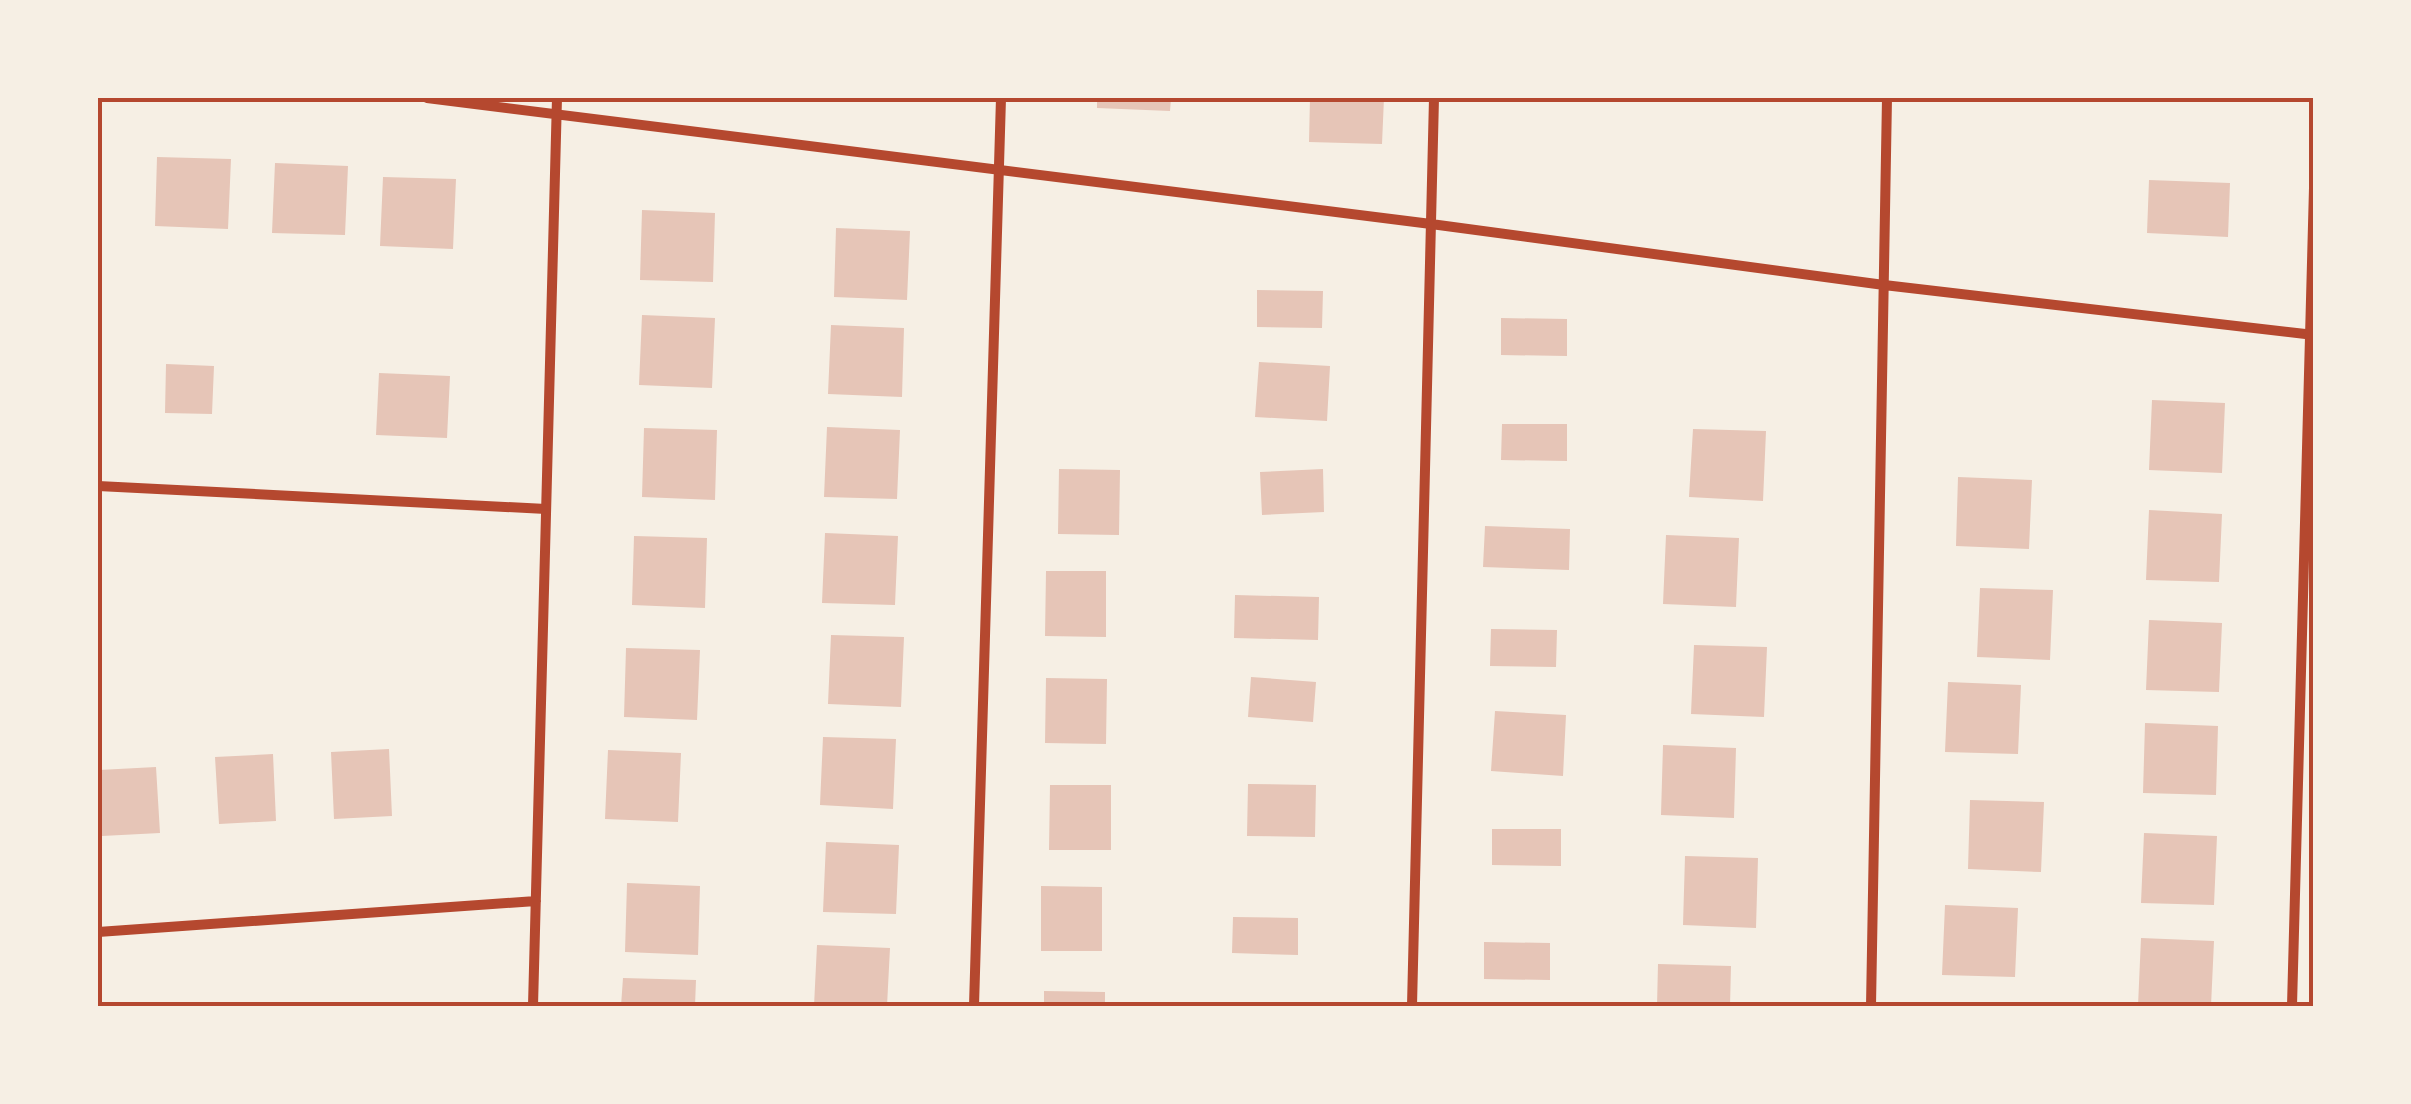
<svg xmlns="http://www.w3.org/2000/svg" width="2411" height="1104" font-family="Georgia,serif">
<rect width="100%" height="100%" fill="#f6efe4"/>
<path fill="#e6c5b7" d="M1097 98H1171L1170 111 1097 108Z
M1310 98H1384L1382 144 1309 142Z
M157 157 231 159 228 229 155 226Z
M275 163 348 166 345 235 272 233Z
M383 177 456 179 453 249 380 246Z
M2149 180 2230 183 2228 237 2147 233Z
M642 210 715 213 713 282 640 280Z
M836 228 910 231 907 300 834 297Z
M1257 290 1323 291 1322 328 1257 327Z
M642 315 715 318 712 388 639 385Z
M1501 318 1567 319V356L1501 355Z
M831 325 904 328 902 397 828 394Z
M1259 362 1330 366 1327 421 1255 417Z
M166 364 214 366 212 414 165 413Z
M379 373 450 376 447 438 376 435Z
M2152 400 2225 403 2222 473 2149 470Z
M1502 424H1567V461L1501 460Z
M827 427 900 430 897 499 824 497Z
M644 428 717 430 715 500 642 497Z
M1693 429 1766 431 1763 501 1689 497Z
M1059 469 1120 470 1119 535 1058 534Z
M1323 469 1324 512 1262 515 1260 472Z
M1958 477 2032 480 2029 549 1956 546Z
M2149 510 2222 514 2219 582 2146 580Z
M1485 526 1570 529 1569 570 1483 567Z
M825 533 898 536 895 605 822 603Z
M1666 535 1739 538 1736 607 1663 604Z
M634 536 707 538 705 608 632 605Z
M1046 571H1106V637L1045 636Z
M1980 588 2053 590 2050 660 1977 657Z
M1235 595 1319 597 1318 640 1234 638Z
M2149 620 2222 623 2219 692 2146 690Z
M1491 629 1557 630 1556 667 1490 666Z
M831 635 904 637 901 707 828 704Z
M1694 645 1767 647 1764 717 1691 714Z
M626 648 700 650 697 720 624 717Z
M1251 677 1316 682 1313 722 1248 717Z
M1046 678 1107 679 1106 744 1045 743Z
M1948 682 2021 685 2018 754 1945 752Z
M1495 711 1566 715 1563 776 1491 771Z
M2145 723 2218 726 2216 795 2143 793Z
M823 737 896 739 893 809 820 805Z
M1663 745 1736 748 1734 818 1661 815Z
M389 749 392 816 334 819 331 752Z
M608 750 681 753 678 822 605 819Z
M273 754 276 821 219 824 215 757Z
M156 767 160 833 102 836 99 770Z
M1248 784 1316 785 1315 837 1247 836Z
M1050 785H1111V850H1049Z
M1970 800 2044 802 2041 872 1968 869Z
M1492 829H1561V866L1492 865Z
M2144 833 2217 836 2214 905 2141 903Z
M826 842 899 845 896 914 823 912Z
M1685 856 1758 858 1756 928 1683 925Z
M627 883 700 886 698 955 625 952Z
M1041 886 1102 887V951H1041Z
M1945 905 2018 908 2015 977 1942 975Z
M1233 917 1298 918V955L1232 953Z
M2141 938 2214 941 2211 1006H2138Z
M1484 942 1550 943V980L1484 979Z
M817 945 890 948 887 1006H814Z
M1658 964 1731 966 1730 1006H1657Z
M623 978 696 980 695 1006H621Z
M1044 991 1105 992V1006H1044Z"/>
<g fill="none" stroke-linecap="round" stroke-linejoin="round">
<path stroke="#b5482f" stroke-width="10" d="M427 98 1431 224 1884 285 2314 335
M98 486 546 509
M98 932 536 901
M533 1006 557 98
M974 1006 1001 98
M1412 1006 1434 98
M1871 1006 1887 98
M2292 1006 2314 188"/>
</g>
<rect width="2411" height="1104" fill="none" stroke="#f6efe4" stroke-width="200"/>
<rect x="100" y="100" width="2211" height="904" fill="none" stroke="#b5482f" stroke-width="4"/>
</svg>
